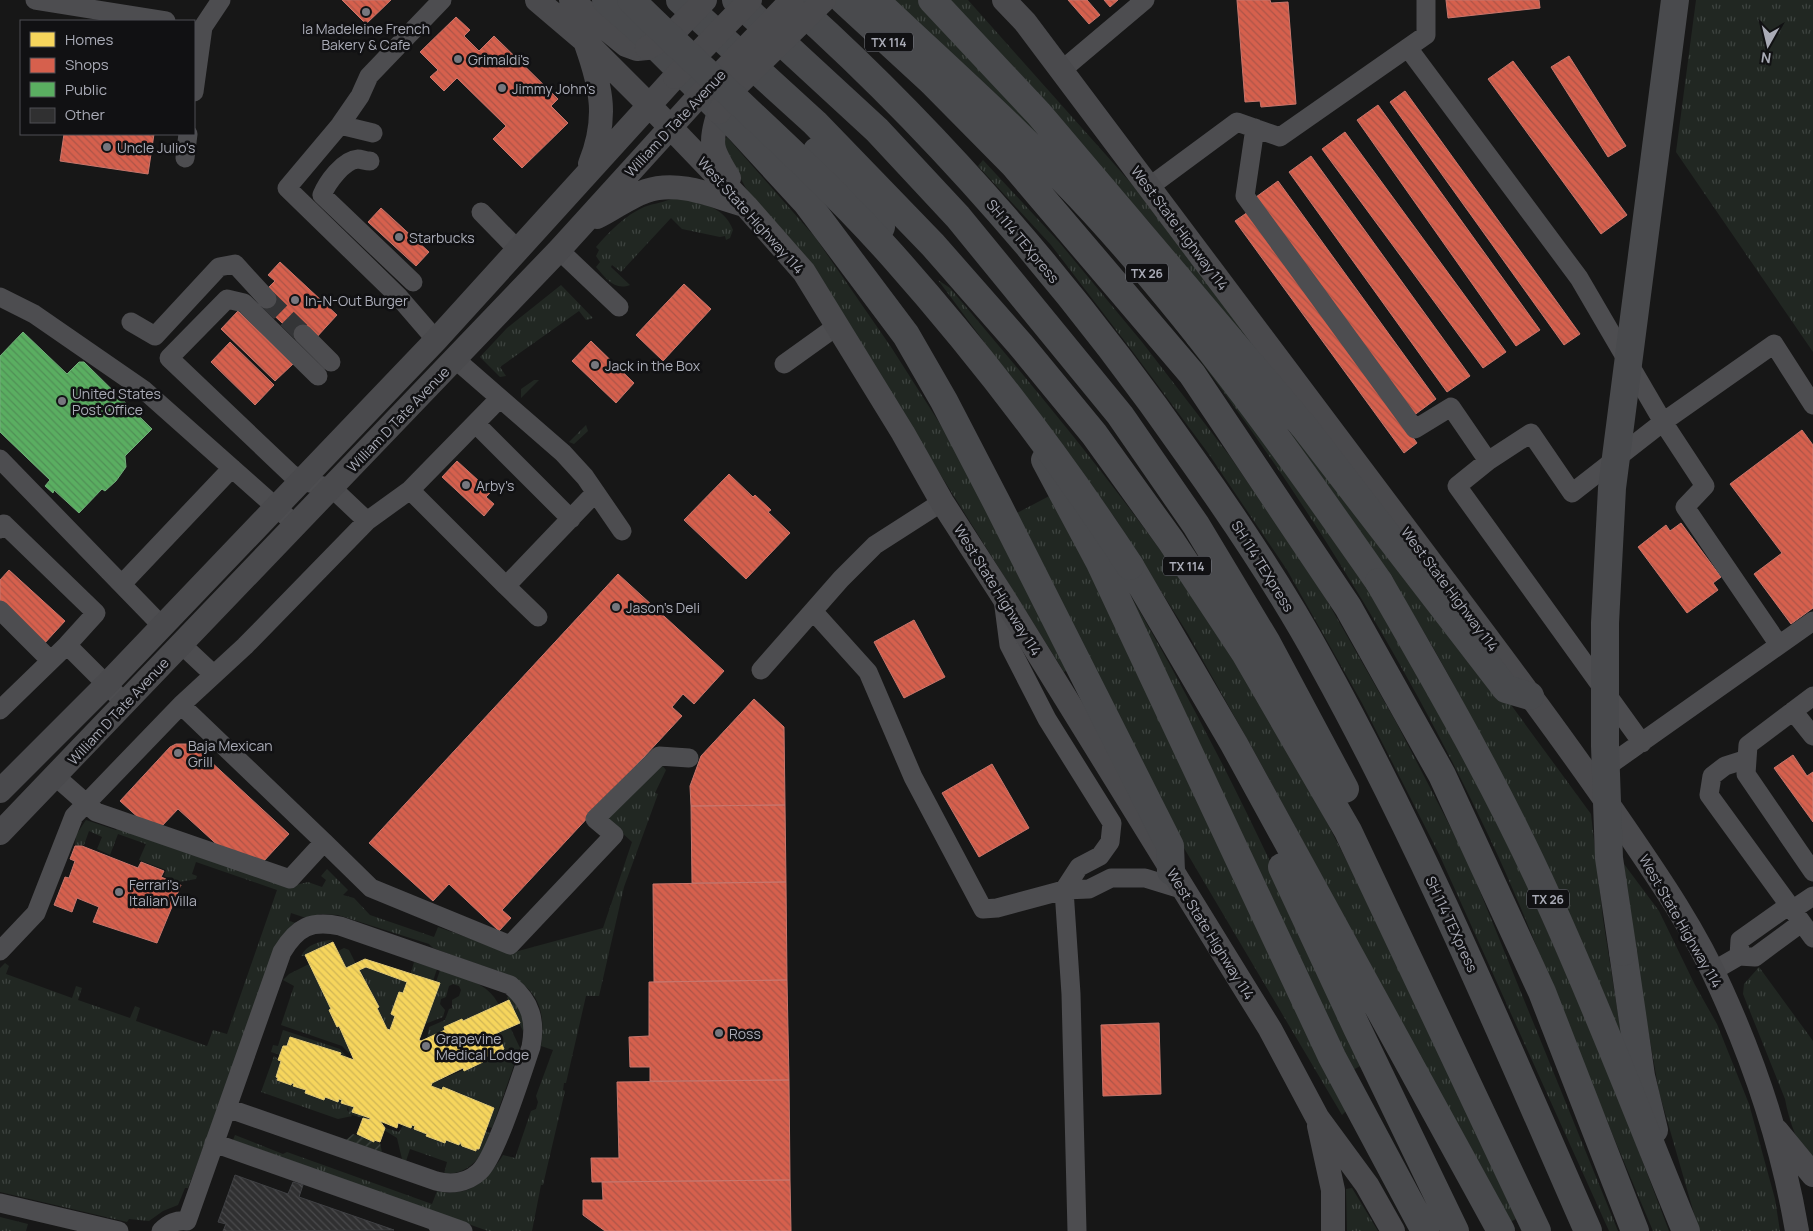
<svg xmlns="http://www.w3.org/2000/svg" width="1813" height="1231" font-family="Manrope,sans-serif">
<defs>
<pattern id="grass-tufts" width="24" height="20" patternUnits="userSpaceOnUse" patternTransform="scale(1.25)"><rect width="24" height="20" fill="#212722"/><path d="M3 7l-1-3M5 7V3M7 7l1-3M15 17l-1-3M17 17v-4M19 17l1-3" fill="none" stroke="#3e4440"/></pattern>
<pattern id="garden-furrows" width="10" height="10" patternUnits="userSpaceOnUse" patternTransform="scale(1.25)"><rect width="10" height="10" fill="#212722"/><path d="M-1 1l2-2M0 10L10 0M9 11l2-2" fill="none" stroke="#3e4440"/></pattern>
<pattern id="homes-back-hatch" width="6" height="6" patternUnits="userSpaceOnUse" patternTransform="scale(1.25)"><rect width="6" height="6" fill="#f6d55c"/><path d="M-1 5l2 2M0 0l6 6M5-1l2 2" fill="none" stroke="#cfb555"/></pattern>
<pattern id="shops-back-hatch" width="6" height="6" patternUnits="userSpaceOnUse" patternTransform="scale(1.25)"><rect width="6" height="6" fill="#d6604d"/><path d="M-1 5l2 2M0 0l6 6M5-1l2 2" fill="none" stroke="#ad5548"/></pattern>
<pattern id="public-back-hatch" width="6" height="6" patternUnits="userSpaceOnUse" patternTransform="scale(1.25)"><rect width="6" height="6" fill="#5aae61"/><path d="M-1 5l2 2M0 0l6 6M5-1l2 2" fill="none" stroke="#508f56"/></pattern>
<pattern id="building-back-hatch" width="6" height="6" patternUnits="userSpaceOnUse" patternTransform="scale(1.25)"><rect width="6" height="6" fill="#303031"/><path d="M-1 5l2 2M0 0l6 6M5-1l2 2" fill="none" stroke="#4b4b4d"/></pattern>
</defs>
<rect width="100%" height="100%" fill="#171717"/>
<path fill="url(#grass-tufts)" d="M887 0H919L1096 195Z
M949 0H968L1131 183 1260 351 1255 354 1149 222 1107 177 1028 82Z
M1696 0H1813V352L1676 152Z
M727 137 815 237 891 347 958 452 1069 669 1064 672 843 319 749 194 721 142Z
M983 160 1059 242 1142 342 1229 455 1317 583 1396 722 1466 857 1618 1231H1609L1439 854 1362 703 1287 570 1208 453 1133 352 1051 245 978 166Z
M674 197C696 201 724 205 733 230L730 238 726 240 725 236 720 237 682 229 671 218 621 272 612 265 611 267 630 285C614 291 606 278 596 267L600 262 596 256 599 250 596 247C610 231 624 216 644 207 654 203 665 203 674 197Z
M938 280 950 288C1046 401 1142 516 1222 640 1339 823 1424 1023 1516 1219L1510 1222 1255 753 1188 634 1115 518Z
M561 285 593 318 586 320 579 311 500 367 506 376 500 377 480 357 507 328Z
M1174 326 1234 392 1402 640 1514 856 1603 1057 1669 1231H1653C1629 1174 1605 1117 1582 1059 1554 992 1529 924 1499 858 1411 667 1303 493 1174 326Z
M534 380H539L521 398V389Z
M586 425 588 431 574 444 569 442Z
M1298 431 1481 664 1591 814 1603 919 1625 1059C1577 952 1532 843 1481 738 1429 630 1361 529 1290 433Z
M1055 493 1346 1111 1342 1115 1152 794 1017 513Z
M1114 568C1210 727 1288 894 1362 1065L1351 1071Z
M660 763 666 770 655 793 658 794 624 887 599 996H586L566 1083H564L563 1090 565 1091 543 1185H541L532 1231H488L233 1140 235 1135 283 1154 287 1152 432 1204 437 1191C471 1198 487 1180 503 1155L515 1158 531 1111 536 1109 538 1102 536 1096 553 1050 541 1046C548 998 530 982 487 967 469 961 451 955 433 948L429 944 338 915 321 914 306 918 291 913 289 921 296 923 285 933 188 1188H185L178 1205 163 1211 149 1221 129 1219 127 1222 0 1192V968L5 963 9 966 6 974 72 998 76 986 82 988 78 1000 130 1018 135 1006 140 1008 136 1021 207 1046 213 1030 227 1034 277 890 196 862 192 874 197 876 196 879 179 882 164 876 166 870 139 860 146 844 118 834 110 855 97 849 102 837 89 831 84 845 75 846 76 835 86 820 116 830 118 827 296 885 308 882 322 887 326 880 321 876 327 869 348 890 343 895 354 898 370 915 434 937 438 927 511 953 603 928 632 842 607 819Z
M1624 864 1659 911 1695 985 1717 1024 1749 1104 1775 1199 1780 1231H1699L1659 1092 1634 949Z
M333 940 306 956H301C306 945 321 940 333 940Z
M344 948 349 950 356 964 346 968 338 951Z
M414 962 437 969 433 981 411 973Z
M309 964 331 1009 329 1010 351 1050 349 1053 342 1046 281 1025 294 986 283 980 289 974Z
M366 967 407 982 403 993 399 992 391 1014 395 1016 390 1030 387 1029 377 1008 379 1007 359 970Z
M1759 967 1813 1041V1164C1798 1147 1789 1121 1785 1099L1743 994 1744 984Z
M440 970C463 978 488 982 499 1005L463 1021 462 1019 427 1039 429 1027 445 1020 449 1009 452 1008V1000L459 996 461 990 459 986 453 984 449 986 446 997 441 999 440 1004 445 1010 443 1017 425 1024 439 984 436 982Z
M508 996 512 998 525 1019 523 1031 507 998Z
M510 1027 520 1048 492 1128 487 1126 462 1097 463 1094 443 1087 442 1090 431 1086 432 1083 483 1062 481 1059 504 1049 497 1033Z
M283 1030 340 1049 348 1058 340 1055V1052L290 1037 287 1046H283L280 1055 271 1052 273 1045 278 1046Z
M274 1056 281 1061 276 1077 278 1078V1081L291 1085 292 1083 294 1084V1086L306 1090 305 1093 324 1100 325 1097 338 1102 339 1099 342 1100 341 1103 348 1105 347 1110 352 1116 338 1119 261 1092Z
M403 1125 411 1128 412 1125 415 1126 414 1129 427 1134 426 1136 445 1143 446 1140 459 1145 460 1142 462 1146 475 1151 479 1149 485 1131 490 1133C482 1157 471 1174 444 1174L447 1162 410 1149 406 1161 402 1159 397 1138 384 1130 385 1128 399 1132Z
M1352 1188 1378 1231H1347L1346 1189Z
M0 1217 28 1224 26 1231H0Z"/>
<path fill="url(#garden-furrows)" d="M348 1105 354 1107 353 1112 370 1118V1120L349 1114Z
M353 1134 380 1143 382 1152 346 1140Z"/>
<path fill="url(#homes-back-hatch)" stroke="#dfc877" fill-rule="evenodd" d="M333 942 346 968 365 959 440 983 419 1040 421 1041 445 1030 444 1027 462 1019 463 1021 509 1000 520 1023 497 1033 504 1049 481 1059 483 1062 464 1071 463 1068 432 1083 431 1086 442 1090 443 1087 494 1108 479 1149H476V1151L462 1146 460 1142 459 1145 446 1140 445 1143 426 1136 427 1134 414 1129 415 1126 412 1125 411 1128 398 1123 397 1128 380 1121 385 1128 380 1142 374 1140V1142L357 1134 363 1118 370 1120V1118L352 1112 354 1107 341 1103 342 1100 339 1099 338 1102 325 1097 324 1100 305 1093 306 1090 293 1086 294 1084 292 1083 291 1085 277 1080 278 1078 276 1077 281 1061 278 1060 283 1046H287L290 1037 341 1053 340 1055 354 1060 339 1026 337 1027 329 1010 331 1009 305 955ZM366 967 407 982 403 993 399 992 391 1014 395 1016 390 1030 387 1029 377 1008 379 1007 359 970Z"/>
<path fill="url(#shops-back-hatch)" stroke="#c8766c" d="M342 0H391L366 24Z
M1068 0H1087L1100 15 1089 24Z
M1104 0H1118L1110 7Z
M1237 0H1270L1271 3 1288 2 1296 104 1261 107 1260 101 1245 102Z
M1446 0H1539L1540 8 1448 18Z
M456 17 470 30 464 36 479 51 494 36 558 99 551 106 568 123 522 168 493 139 506 126 457 78 444 91 430 77 438 70 420 52Z
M1569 56 1626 146 1608 157 1551 67Z
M1513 61 1627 215 1601 234 1488 79Z
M1405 91 1580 334 1564 345 1390 102Z
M1378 105 1540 330 1516 346 1357 120Z
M1345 132 1506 352 1483 368 1322 149Z
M64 134H154L148 174 60 161Z
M1311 156 1470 376 1447 392 1289 172Z
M1278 181 1436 399 1413 416 1256 197Z
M381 208 429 252 416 266 368 222Z
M1248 212 1417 443 1404 453 1235 221Z
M280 262 337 315 315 339 297 337 264 306 268 288 275 281 268 275Z
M684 284 711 309 663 361 636 335Z
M238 311 293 364 275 381 221 329Z
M591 341 634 383 616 403 572 361Z
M230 342 274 385 255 405 211 362Z
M1802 430 1813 445V608L1791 624 1754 574 1782 553 1730 484Z
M457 461 491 492 486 497 494 504 484 516 442 477Z
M729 474 753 497 755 495 771 510 768 512 790 533 746 579 684 520Z
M1681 523 1721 577 1713 583 1718 590 1687 613 1638 547 1666 525 1670 531Z
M9 570 65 621 43 645 0 606V580Z
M618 574 724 671 694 704 683 694 672 707 682 716 502 910 511 918 499 931 449 884 433 901 369 843Z
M914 620 945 677 904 698 874 642Z
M754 699 784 727 785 805 691 806 690 786 701 756Z
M176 744H189L195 747 289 834 262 863 223 850 178 809 161 827 141 820 120 801 170 747Z
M1793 755 1807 776 1813 772V822L1774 768Z
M992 764 1029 828 979 857 942 793Z
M785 805 786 882 692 883 691 806Z
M75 846H82L138 868 141 862 164 871 161 877 181 885 157 943 93 922 99 907 77 898 72 912 54 905 65 877 69 878 75 861 70 859Z
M786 882 787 980 654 982 653 884Z
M787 980 789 1080 650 1081V1067H630L629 1037 649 1036V982Z
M1159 1023 1161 1094 1103 1096 1101 1025Z
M789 1080 790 1180 592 1182 591 1158H619L617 1082Z
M790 1180 791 1231H605L583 1215V1200H603L602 1182Z"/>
<path fill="url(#public-back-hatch)" stroke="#72ad7a" d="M23 332 67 374 79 362H84L152 429 125 456 126 467 116 481 105 491 102 489 79 513 54 490 53 493 45 486 50 480 0 432V356Z"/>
<path fill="url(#building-back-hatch)" stroke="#3f4043" d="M235 1175 288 1194 293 1182 303 1185 299 1197 394 1230 223 1231 226 1224 218 1222Z"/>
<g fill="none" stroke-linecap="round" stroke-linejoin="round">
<path stroke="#343537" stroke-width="19" stroke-dasharray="19 9" stroke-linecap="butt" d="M267 299 303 334"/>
<path stroke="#4d4d50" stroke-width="19" d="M35 0 166 21
M1408 48 1579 278 1663 422 1572 493 1531 433 1488 461
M1062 70 1145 0
M194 92 203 27 221 0
M340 125 373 133
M1255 128 1245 196 1415 429 1451 407 1488 461 1457 486 1642 743
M185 158 188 134
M370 161C366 161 361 159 358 159 343 160 327 183 322 195L413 282
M1149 187 1237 122 1280 137 1426 35V0
M481 212 518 250
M559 250 619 307
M0 297 34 314 144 390 296 525
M131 322 155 336 219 267 235 264 267 299
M303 334 331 362
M436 340 398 296 287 188 340 125 360 96 369 76 442 0
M455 359 563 453 585 477 622 531
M784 364 837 326
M318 376 244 303 227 299 169 358 290 473 301 481 332 488 367 521 245 646 181 705 324 842
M476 424 571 519
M0 459 162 626
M410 490 506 586
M367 521 410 490 500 398
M0 529 4 524 96 613 67 645 0 710
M122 584 232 468
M1003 599 1009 645 1047 719 1112 823 1110 842 1100 856 1079 867 1064 890 1071 994 1077 1231
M0 610 50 660
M813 611 868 672 913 777 983 909 997 908 1064 890 1089 889 1111 878H1145L1184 890
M538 617 506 586 595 493
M181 644 213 674
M67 645 126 704
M1779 645 1685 507 1705 486 1663 422 1774 344 1813 405
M761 670 841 579 875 545 942 502
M1813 696 1748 745 1746 774 1813 872
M1793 711 1813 736
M1747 759 1725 766 1712 776 1709 795 1813 938
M1598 773 1813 621
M55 776 96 812 290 879 324 842 371 888 510 945 614 835 595 819 659 756 689 758
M1792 910 1813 896
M0 951 36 913 74 816 181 705
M1739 956 1740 940 1788 906
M1713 971 1739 956 1755 957 1801 923
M214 1143 435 1221 441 1231
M0 1203 119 1231
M435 1221 463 1231
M161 1231C169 1223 176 1220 187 1221L282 952C297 927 311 920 340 926L510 985C531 1002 536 1021 531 1047 522 1073 496 1157 479 1172 467 1183 451 1185 436 1181L227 1108"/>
<path stroke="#4a4a4d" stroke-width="24" d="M537 0 584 40 649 105 746 206 804 272 903 433 942 502 1002 595 1270 1029 1317 1117 1367 1185 1393 1231
M571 0 626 45 637 49 647 48
M1004 0 1025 22C1152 191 1278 359 1405 528 1479 627 1554 725 1624 827 1659 878 1696 932 1721 989 1756 1066 1783 1148 1797 1231
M586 44C602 89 608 119 590 164
M719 112C709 145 711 149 729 178
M597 217C614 209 628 197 646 191 679 180 713 196 744 205
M0 791 106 685 436 340 675 77
M0 833 559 250 698 97
M1319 1126 1333 1190V1231
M1777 1131 1813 1175"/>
<path stroke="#494a4d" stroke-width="28" d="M606 0 643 33 740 130 807 203 906 335 944 401 998 505 1170 846 1171 871
M680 0 815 123 933 245 1020 344 1094 434 1171 541 1245 653 1348 831 1537 1231
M736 0 877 130 958 217 1120 415 1196 525 1267 643 1345 789
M790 0C941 135 1075 291 1191 458 1238 524 1284 593 1323 665 1424 848 1504 1040 1588 1231
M843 0 931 81 1014 165 1192 374 1348 607 1442 775 1542 992 1635 1231
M875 0C949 70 1026 138 1095 213 1200 328 1290 454 1379 582
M932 0 1039 114 1305 428 1506 689 1530 696
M817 151 838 173 881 227
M1045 460 1100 563 1332 1057 1425 1231
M1130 566 1234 744 1501 1231
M1282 867 1357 1028 1455 1231
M1623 952 1641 1076 1654 1130"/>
<path stroke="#4a4a4d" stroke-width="24" d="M647 48 673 33 705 0
M675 77 750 0
M698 97 792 0
M719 112 734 88 824 0"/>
<path stroke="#494a4d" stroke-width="28" d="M631 0C717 85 811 164 892 255 979 353 1058 456 1130 566
M1379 582C1439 686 1499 790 1548 899 1598 1008 1640 1120 1686 1231
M1623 952 1609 858 1605 746V623L1612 488 1675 0"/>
</g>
<g fill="#76777e" stroke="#111113" stroke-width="2">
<circle cx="366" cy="12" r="5"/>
<circle cx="458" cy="59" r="5"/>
<circle cx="502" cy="88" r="5"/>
<circle cx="107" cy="147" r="5"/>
<circle cx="399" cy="237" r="5"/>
<circle cx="295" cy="300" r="5"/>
<circle cx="595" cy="365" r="5"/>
<circle cx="62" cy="401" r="5"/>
<circle cx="466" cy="485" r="5"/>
<circle cx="616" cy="607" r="5"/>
<circle cx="178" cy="753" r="5"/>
<circle cx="119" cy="892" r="5"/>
<circle cx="719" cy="1033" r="5"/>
<circle cx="426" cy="1046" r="5"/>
</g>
<g text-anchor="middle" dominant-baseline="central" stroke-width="5" stroke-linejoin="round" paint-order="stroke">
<g fill="#111113" stroke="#7b7d85" stroke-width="1">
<rect x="865" y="32.5" width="48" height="19" rx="4"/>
<rect x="1126" y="263.5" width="42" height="19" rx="4"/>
<rect x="1163" y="556.5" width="48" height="19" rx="4"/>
<rect x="1527" y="889.5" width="42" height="19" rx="4"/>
</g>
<g font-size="12" font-weight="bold" fill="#a9abb6">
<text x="889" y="42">TX 114</text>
<text x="1147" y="273">TX 26</text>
<text x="1187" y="566">TX 114</text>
<text x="1548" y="899">TX 26</text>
</g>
<g font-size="14" fill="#a9abb6" stroke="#111113" text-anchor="start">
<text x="366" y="28" text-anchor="middle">la Madeleine French<tspan x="366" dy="16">Bakery &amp; Cafe</tspan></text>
<text x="468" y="59">Grimaldi's</text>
<text x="512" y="88">Jimmy John's</text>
<text x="117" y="147">Uncle Julio's</text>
<text x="409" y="237">Starbucks</text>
<text x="305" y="300">In-N-Out Burger</text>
<text x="605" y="365">Jack in the Box</text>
<text x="72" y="393">United States<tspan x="72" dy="16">Post Office</tspan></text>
<text x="476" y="485">Arby's</text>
<text x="626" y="607">Jason's Deli</text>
<text x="188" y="745">Baja Mexican<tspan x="188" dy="16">Grill</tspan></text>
<text x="129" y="884">Ferrari's<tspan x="129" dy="16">Italian Villa</tspan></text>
<text x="729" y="1033">Ross</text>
<text x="436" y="1038">Grapevine<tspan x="436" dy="16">Medical Lodge</tspan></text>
</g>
<g font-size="14" fill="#a9abb6" stroke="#111113">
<text transform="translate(675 123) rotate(-47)">William D Tate Avenue</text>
<text transform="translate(751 215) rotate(48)">West State Highway 114</text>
<text transform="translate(1180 228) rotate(53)">West State Highway 114</text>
<text transform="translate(1023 241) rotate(50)">SH 114 TEXpress</text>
<text transform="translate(398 419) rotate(-46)">William D Tate Avenue</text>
<text transform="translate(1263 566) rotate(58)">SH 114 TEXpress</text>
<text transform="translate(1450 589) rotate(53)">West State Highway 114</text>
<text transform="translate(998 590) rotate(58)">West State Highway 114</text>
<text transform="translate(118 711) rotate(-47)">William D Tate Avenue</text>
<text transform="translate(1681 921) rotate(60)">West State Highway 114</text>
<text transform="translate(1452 924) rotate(65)">SH 114 TEXpress</text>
<text transform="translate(1211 934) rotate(58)">West State Highway 114</text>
</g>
</g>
<rect x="20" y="20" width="175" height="115" fill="#111113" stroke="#4e4f54"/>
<rect x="30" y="32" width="25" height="15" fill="#f6d55c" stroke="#4e4f54"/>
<text x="65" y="45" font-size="15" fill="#a9abb6">Homes</text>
<rect x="30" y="58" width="25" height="15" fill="#d6604d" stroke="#4e4f54"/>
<text x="65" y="70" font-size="15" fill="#a9abb6">Shops</text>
<rect x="30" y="82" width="25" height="15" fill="#5aae61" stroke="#4e4f54"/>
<text x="65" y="95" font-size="15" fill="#a9abb6">Public</text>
<rect x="30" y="108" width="25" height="15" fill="#303031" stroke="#4e4f54"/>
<text x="65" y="120" font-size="15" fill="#a9abb6">Other</text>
<g transform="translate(1768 45) rotate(188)" stroke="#111113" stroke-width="4" paint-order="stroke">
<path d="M0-4L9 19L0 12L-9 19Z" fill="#a9abb6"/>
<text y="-8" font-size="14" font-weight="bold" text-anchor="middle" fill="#a9abb6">N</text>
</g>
</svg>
